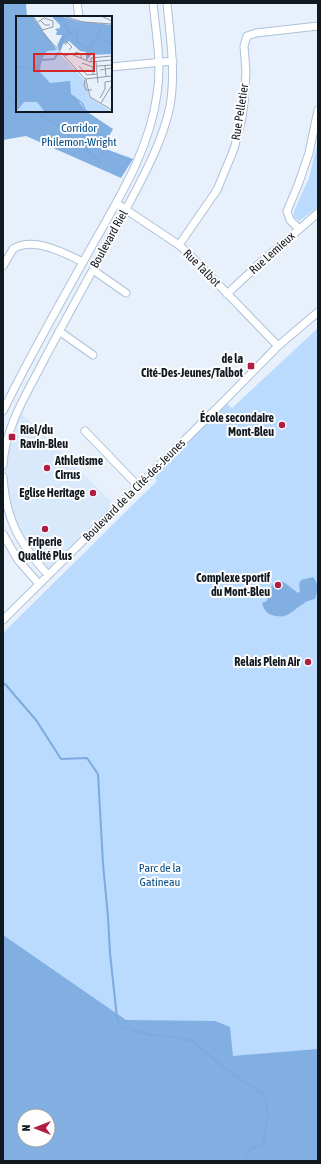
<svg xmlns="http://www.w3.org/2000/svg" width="321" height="1164" font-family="'Asap Condensed',sans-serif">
<rect width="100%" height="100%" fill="#e8f1fb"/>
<path fill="#d9e9fc" d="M18 410 117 507 48 575 23 544 3 484V465Z"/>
<path fill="#badafe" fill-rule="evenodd" d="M318 141V207L299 221 294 217V211L309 178Z
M318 328V1161H3V633L157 481 152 473 224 401 232 408ZM24 1116H48V1140H24Z"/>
<path fill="#81afe2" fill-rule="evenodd" d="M3 3H26L27 17H17V111H86L113 129 103 148 133 159 121 178 26 136 3 140Z
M313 577C319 583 318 591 315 599 311 600 306 601 303 604 291 611 288 620 272 615 267 614 263 608 262 603L267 601 272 585 281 581 285 583 298 593 300 591 299 584 301 580Z
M3 935 126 1020 215 1021 230 1027 233 1056 318 1049V1161H3ZM24 1116H48V1140H24Z"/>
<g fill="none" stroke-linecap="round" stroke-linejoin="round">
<path stroke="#7daadd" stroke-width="2" d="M3 94 17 102
M33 111 55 124 101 162
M3 684H5L36 720 61 759 87 758 98 774 103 864 108 917 110 953 117 1018 119 1025 125 1029
M132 1030 152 1035 168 1036 193 1041 228 1071 265 1095 268 1115 263 1144 247 1151 245 1161"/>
<g stroke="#adc2da" stroke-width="9">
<path id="minor" d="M77 3 79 17
M111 67 173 61
M116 203 179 245 190 255 278 346
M299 229 290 220 287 211 298 185 309 153 318 110
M179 245 217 190 234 149 242 118 244 103 246 72 244 46 247 36 256 33 318 26
M3 266 13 249C34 236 64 253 83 262
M93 270 126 293
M227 294 260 263 318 213
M59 331 93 355
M3 411C30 355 62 300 92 246 119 198 150 149 157 94 162 64 156 33 153 3
M85 431 138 486
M3 465C5 426 28 392 45 358 70 311 96 264 122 217 140 182 162 145 170 106 176 72 170 37 167 3
M3 477C6 520 19 543 48 575
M3 534 18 560 39 584
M3 620 224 401 278 346 318 312"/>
</g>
<use href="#minor" stroke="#fff" stroke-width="7"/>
</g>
<g fill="#b01d41" stroke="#fdfdfd" stroke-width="1.5">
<rect x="247" y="362" width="8" height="8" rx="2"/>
<circle cx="282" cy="425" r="4"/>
<rect x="8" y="433" width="8" height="8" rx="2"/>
<circle cx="47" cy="468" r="4"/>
<circle cx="93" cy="493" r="4"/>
<circle cx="45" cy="529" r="4"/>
<circle cx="278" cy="585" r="4"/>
<circle cx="308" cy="662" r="4"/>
</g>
<g text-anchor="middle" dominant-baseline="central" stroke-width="4" stroke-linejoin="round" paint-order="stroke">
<g font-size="12" fill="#101820" stroke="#fdfdfd">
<text transform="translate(240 112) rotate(-81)">Rue Pelletier</text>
<text transform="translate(109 239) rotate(-61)">Boulevard Riel</text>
<text transform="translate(272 253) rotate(-42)">Rue Lemieux</text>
<text transform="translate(202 268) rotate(45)">Rue Talbot</text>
<text transform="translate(134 490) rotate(-45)">Boulevard de la Cité-des-Jeunes</text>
</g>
<g font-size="12" fill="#004985" stroke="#fdfdfd">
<text x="79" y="128">Corridor<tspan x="79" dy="14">Philemon-Wright</tspan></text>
<text x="160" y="868">Parc de la<tspan x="160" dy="14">Gatineau</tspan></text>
</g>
<g font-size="12" font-weight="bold" fill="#101820" stroke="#fdfdfd" text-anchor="end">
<text x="243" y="359">de la<tspan x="243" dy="14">Cité-Des-Jeunes/Talbot</tspan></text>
<text x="274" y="418">École secondaire<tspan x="274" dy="14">Mont-Bleu</tspan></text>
<text x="20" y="430" text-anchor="start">Riel/du<tspan x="20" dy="14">Ravin-Bleu</tspan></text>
<text x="55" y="461" text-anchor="start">Athletisme<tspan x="55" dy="14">Cirrus</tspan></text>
<text x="85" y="493">Eglise Heritage</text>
<text x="45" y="542" text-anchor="middle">Friperie<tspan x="45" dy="14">Qualité Plus</tspan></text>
<text x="270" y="578">Complexe sportif<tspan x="270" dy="14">du Mont-Bleu</tspan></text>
<text x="300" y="662">Relais Plein Air</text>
</g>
</g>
<g transform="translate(16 16)">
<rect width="96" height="96" fill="#e8f1fb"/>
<path d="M0 0 17 1 33 26 70 66 73 81 96 96H0Z" fill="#badafe"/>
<path d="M0 0H16L41 34 31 35 25 45 24 56 34 67 54 65 55 78 67 87 70 94 75 96H70L65 87 60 84 68 96H29L21 86H8L0 96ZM44 0 61 5 96 9V38L75 39 70 45V36L64 35 53 25 47 28 44 35 41 30 46 19H40L41 15 39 13 44 12V9L36 1Z" fill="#81afe2"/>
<path fill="none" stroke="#7daadd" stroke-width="2" d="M39 0 46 4 54 17 60 15 62 18 60 24 70 33 76 30 80 22H86L96 29M80 21 85 14 81 10M44 34 48 21 53 17M25 44 38 43 43 36M0 51 21 52 25 45M57 80 69 96"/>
<path fill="none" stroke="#929aa3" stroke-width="1" d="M17 0 27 15M47 0 67 6 96 8M85 0 96 5M24 4 29 9H34M22 6 28 2 37 5V11L26 14M28 18 70 64 74 81 96 94M49 29 51 26 56 31 53 34M58 38 60 36 65 38V42M48 40 55 38 74 46 96 44M75 46V42L96 40M80 46 82 67M66 47 77 51V58M89 49 90 61M63 50 71 59 81 58M81 50 96 49M84 54 96 52M69 63 96 60M69 64 68 69 70 74H76M84 82 89 73V66L96 65M85 87 96 69"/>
<path fill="#d62828" fill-opacity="0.15" stroke="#d62828" stroke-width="2" d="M18 38H78V55H18Z"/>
<rect width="96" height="96" fill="none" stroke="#101820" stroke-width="2"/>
</g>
<rect width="321" height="1164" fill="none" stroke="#101820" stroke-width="8"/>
<g transform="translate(36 1128) rotate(270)"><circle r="19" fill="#fdfdfd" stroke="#9ea1a5"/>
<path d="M0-3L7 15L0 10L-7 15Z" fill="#b01d41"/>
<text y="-6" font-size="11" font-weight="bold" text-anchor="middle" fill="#101820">N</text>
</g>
</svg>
